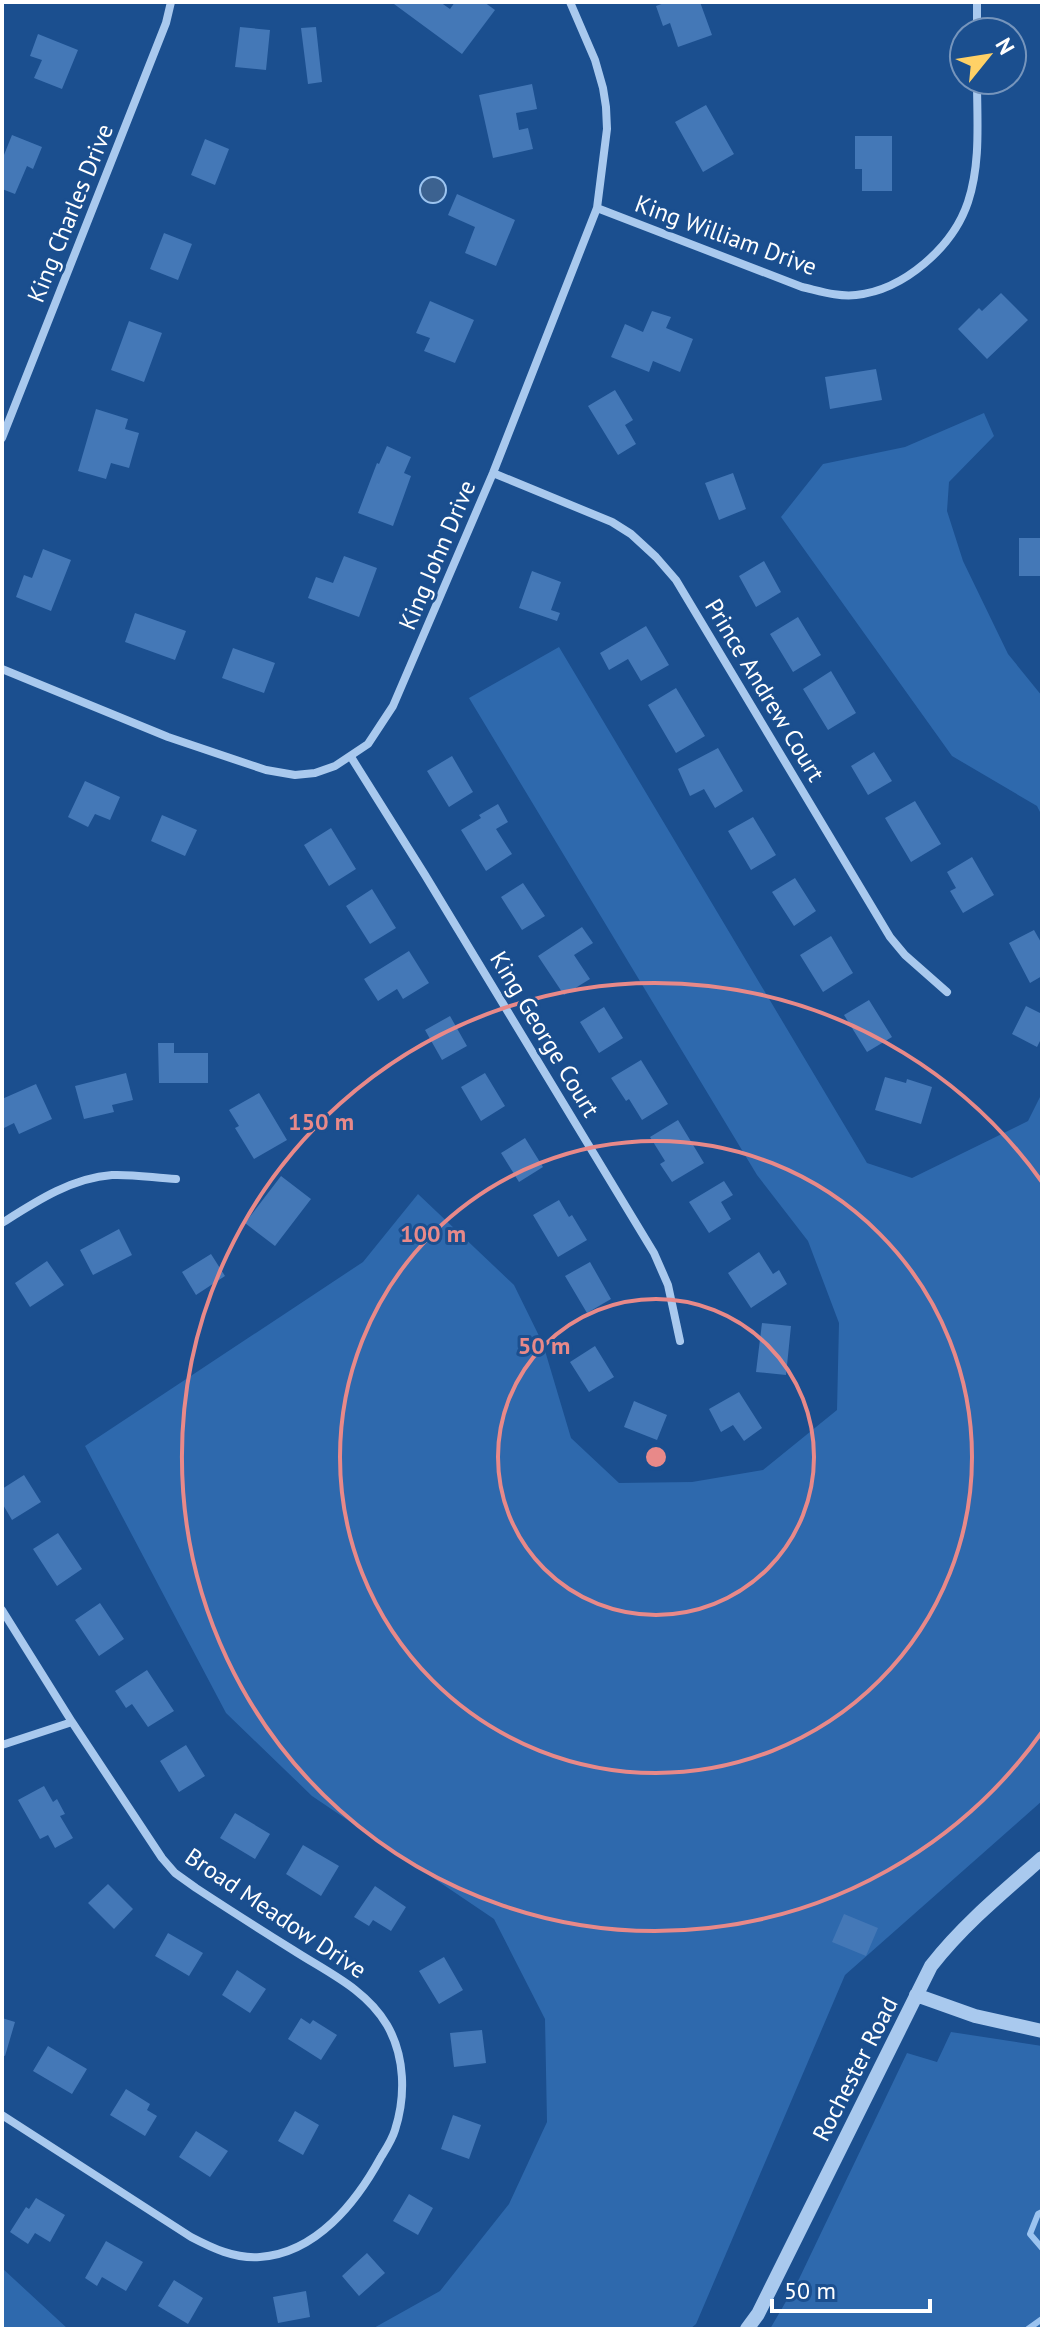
<svg xmlns="http://www.w3.org/2000/svg" width="1044" height="2331" font-family="'PT Sans',sans-serif">
<rect width="100%" height="100%" fill="#1b4f8f"/>
<path fill="#2e69ad" d="M984 413 994 436 949 482 947 511 963 561 1008 654 1042 696V816L1037 806 952 756 781 517 823 464 905 447Z
M559 647 867 1163 912 1178 1028 1121 1042 1093V1801L845 1975 696 2324 690 2329H372L440 2291 509 2204 547 2122 545 2019 494 1919 312 1796 226 1713 85 1446 363 1262 418 1194 514 1285 543 1344 571 1438 619 1483 692 1482 763 1470 837 1410 839 1323 808 1241 757 1175 469 698Z
M951 2032 1042 2046V2329H770L799 2279 907 2053 937 2062Z
M2 2268 68 2329H2Z"/>
<path fill="#3c6290" stroke="#9cc4f0" stroke-width="2" d="M420 190a13 13 0 1 1 26 0a13 13 0 1 1-26 0Z"/>
<g fill="none" stroke-linecap="round" stroke-linejoin="round">
<path stroke="#9cc4f0" stroke-width="6" d="M1042 2212 1038 2214 1030 2234 1042 2248
M1028 2329 1042 2319"/>
</g>
<path fill="#4478b7" d="M395 2H440L450 9 455 2H484L495 10 462 54 394 4Z
M667 2H700L712 35 678 47 670 23 663 26 656 6Z
M240 27 270 30 266 70 235 67Z
M316 27 322 82 308 84 301 28Z
M38 34 78 50 62 89 34 78 42 60 30 56Z
M532 84 537 109 516 113 519 130 528 128 533 149 493 158 479 95Z
M706 105 734 154 703 172 675 122Z
M12 135 42 147 33 169 27 166 15 194 2 189V154L4 155Z
M855 136H892V191H862V169H855Z
M205 139 229 149 215 185 191 175Z
M457 194 515 220 496 266 465 253 475 227 448 215Z
M164 233 192 244 178 280 150 269Z
M1001 293 1028 320 987 359 958 329 979 308 982 311Z
M430 301 474 320 455 363 424 351 430 338 416 333Z
M652 311 671 317 666 328 693 339 680 372 653 361 649 372 611 357 625 324 643 332Z
M129 321 162 333 144 382 111 370Z
M876 369 882 400 830 409 825 377Z
M615 390 633 420 625 425 636 444 618 455 588 406Z
M96 409 128 419 125 429 139 433 129 468 111 463 106 479 78 471Z
M387 446 411 457 404 473 411 476 393 526 358 513 377 463 379 464Z
M733 473 746 509 719 520 705 483Z
M1019 538H1042V576H1019Z
M43 549 71 560 51 611 16 597 24 575 32 578Z
M344 556 377 568 359 617 308 598 316 577 333 583Z
M764 561 781 592 756 607 739 576Z
M532 571 561 582 551 610 560 613 557 621 519 608Z
M135 613 186 631 175 660 125 642Z
M798 617 821 655 793 672 770 634Z
M646 626 669 665 641 681 628 659 609 670 600 653Z
M233 648 275 663 264 693 222 678Z
M831 671 856 713 828 730 803 689Z
M676 688 705 736 676 753 648 705Z
M718 748 743 791 715 808 704 789 690 796 678 769Z
M874 752 892 781 868 795 851 766Z
M452 756 473 792 449 807 427 771Z
M85 781 120 797 110 820 95 814 88 827 68 817Z
M915 801 941 844 911 862 885 818Z
M498 804 508 822 496 829 512 854 486 871 461 830 481 818 479 815Z
M162 815 197 830 185 856 151 841Z
M753 817 776 855 751 870 728 831Z
M331 828 356 869 329 886 304 845Z
M972 857 994 895 963 913 950 891 956 888 947 872Z
M795 878 816 911 794 926 772 892Z
M523 883 545 916 522 930 501 897Z
M372 889 396 928 370 944 346 906Z
M582 927 593 943 574 955 590 979 564 995 538 956Z
M1034 930 1042 944V976L1030 983 1009 943Z
M831 936 853 973 823 992 800 955Z
M409 951 429 983 403 999 397 989 378 1001 364 979Z
M869 1000 892 1037 867 1052 844 1015Z
M1026 1006 1042 1014V1037L1037 1047 1012 1034Z
M604 1007 623 1038 599 1053 580 1022Z
M450 1016 467 1046 442 1060 425 1030Z
M158 1043H174V1053H208V1083H159Z
M641 1060 668 1104 642 1120 629 1099 626 1101 611 1078Z
M126 1073 133 1100 112 1105 114 1112 84 1119 75 1086Z
M485 1073 505 1106 481 1121 461 1087Z
M885 1077 906 1083 907 1079 932 1087 921 1124 875 1110Z
M36 1084 52 1119 19 1134 14 1123 2 1129V1099Z
M259 1093 287 1140 254 1159 235 1128 239 1126 229 1110Z
M678 1120 704 1163 672 1182 660 1164 665 1161 650 1137Z
M525 1138 543 1167 519 1182 501 1153Z
M281 1176 311 1199 275 1246 245 1223Z
M724 1181 733 1195 721 1202 731 1219 709 1233 689 1202Z
M559 1200 569 1217 572 1215 587 1240 558 1257 533 1215Z
M119 1229 132 1255 93 1275 80 1250Z
M759 1252 773 1274 779 1270 787 1284 751 1308 728 1273Z
M211 1254 225 1276 196 1295 182 1272Z
M47 1261 64 1285 30 1307 15 1283Z
M590 1262 611 1299 587 1313 565 1276Z
M762 1323 791 1326 786 1375 756 1372Z
M595 1346 614 1377 589 1392 570 1362Z
M739 1392 762 1428 744 1441 733 1425 721 1432 709 1409Z
M634 1401 667 1415 657 1440 624 1427Z
M24 1475 41 1502 12 1520 2 1503V1489Z
M58 1533 82 1569 57 1586 33 1549Z
M100 1603 124 1639 99 1656 75 1620Z
M147 1670 174 1711 148 1727 132 1704 126 1708 115 1691Z
M186 1745 205 1776 179 1792 160 1761Z
M44 1786 53 1802 57 1799 65 1814 60 1816 73 1838 55 1848 48 1835 40 1839 18 1800Z
M235 1813 270 1834 255 1859 220 1838Z
M303 1845 339 1866 321 1896 286 1874Z
M108 1884 133 1909 114 1929 88 1903Z
M375 1886 406 1907 391 1931 373 1920 369 1926 354 1917Z
M844 1914 878 1928 866 1956 832 1942Z
M168 1933 203 1953 189 1976 155 1956Z
M444 1957 463 1990 439 2004 419 1971Z
M237 1970 266 1989 250 2013 222 1995Z
M2 2018 15 2022 5 2056 2 2055Z
M301 2018 310 2024 313 2020 337 2035 321 2060 288 2039Z
M482 2030 486 2063 454 2067 450 2033Z
M48 2046 87 2069 72 2094 33 2071Z
M126 2089 150 2104 147 2110 157 2116 145 2136 110 2115Z
M295 2111 319 2125 303 2155 278 2141Z
M453 2115 481 2125 469 2159 441 2149Z
M196 2131 228 2151 210 2177 179 2157Z
M409 2194 433 2208 418 2235 393 2221Z
M36 2198 65 2215 50 2242 35 2233 28 2244 10 2232 26 2207 29 2209Z
M106 2241 143 2262 126 2291 102 2277 97 2286 85 2278Z
M367 2253 385 2273 359 2296 342 2276Z
M174 2280 203 2298 188 2324 158 2306Z
M306 2291 310 2317 278 2323 273 2297Z"/>
<g fill="none" stroke-linecap="round" stroke-linejoin="round">
<path stroke="#a9c9ee" stroke-width="8" d="M977 2V32
M597 208 802 287C820 291 838 297 856 295 904 290 953 247 968 202 981 163 977 120 977 80
M2 438 166 23 171 2
M493 473 612 522 631 534 656 557 676 580 890 937 905 955 947 992
M2 669 168 737 266 770 295 775 315 773 335 766 368 744 393 706 493 473 597 208 607 129 606 107 603 88 595 60 570 2
M351 757 425 875 654 1253 668 1285 680 1341
M2 1223C35 1202 71 1178 112 1175 133 1174 155 1178 176 1179
M2 1610 72 1722 162 1858 175 1873 196 1888C228 1909 261 1930 293 1950 327 1972 366 1989 387 2025 405 2056 406 2096 395 2130 392 2140 386 2149 381 2157 356 2203 316 2253 260 2257 235 2259 212 2248 191 2237L2 2115
M2 1745 72 1722"/>
<path stroke="#a9c9ee" stroke-width="14" d="M916 1995 975 2016 1042 2031
M747 2329 758 2314 931 1966C963 1925 1002 1893 1042 1858"/>
</g>
<g fill="none" stroke="#e88989" stroke-width="4">
<circle cx="656" cy="1457" r="158"/>
<circle cx="656" cy="1457" r="316"/>
<path d="M1042 1732A474 474 0 1 1 1042 1182"/>
</g>
<g text-anchor="middle" dominant-baseline="central" stroke-width="6" stroke-linejoin="round" paint-order="stroke">
<g font-size="24" fill="#fff" stroke="#1b4f8f">
<text transform="translate(70 213) rotate(-68)">King Charles Drive</text>
<text transform="translate(726 235) rotate(20)">King William Drive</text>
<text transform="translate(437 555) rotate(-67)">King John Drive</text>
<text transform="translate(765 690) rotate(59)">Prince Andrew Court</text>
<text transform="translate(545 1034) rotate(59)">King George Court</text>
<text transform="translate(276 1913) rotate(34)">Broad Meadow Drive</text>
<text transform="translate(855 2069) rotate(-63)">Rochester Road</text>
</g>
</g>
<circle cx="656" cy="1457" r="12" fill="#e88989" stroke="#1b4f8f" stroke-width="4"/>
<g font-size="24" text-anchor="middle" font-weight="bold" fill="#e88989" stroke="#1b4f8f" stroke-width="6" stroke-linejoin="round" paint-order="stroke">
<text x="321" y="1130">150 m</text>
<text x="433" y="1242">100 m</text>
<text x="544" y="1354">50 m</text>
</g>
<rect width="1044" height="2331" fill="none" stroke="#ffffff" stroke-width="8"/>
<g transform="translate(988 56) rotate(60)"><circle r="38" fill="#1b4f8f" stroke="#7695bc" stroke-width="2"/>
<path d="M0-6L14 30L0 20L-14 30Z" fill="#ffd166"/>
<text y="-12" font-size="22" font-weight="bold" text-anchor="middle" fill="#ffffff">N</text>
</g>
<path d="M772 2299v12h158v-12" fill="none" stroke="#ffffff" stroke-width="4"/>
<text x="784" y="2299" font-size="24" fill="#ffffff" stroke="#1b4f8f" stroke-width="6" paint-order="stroke">50 m</text>
</svg>
